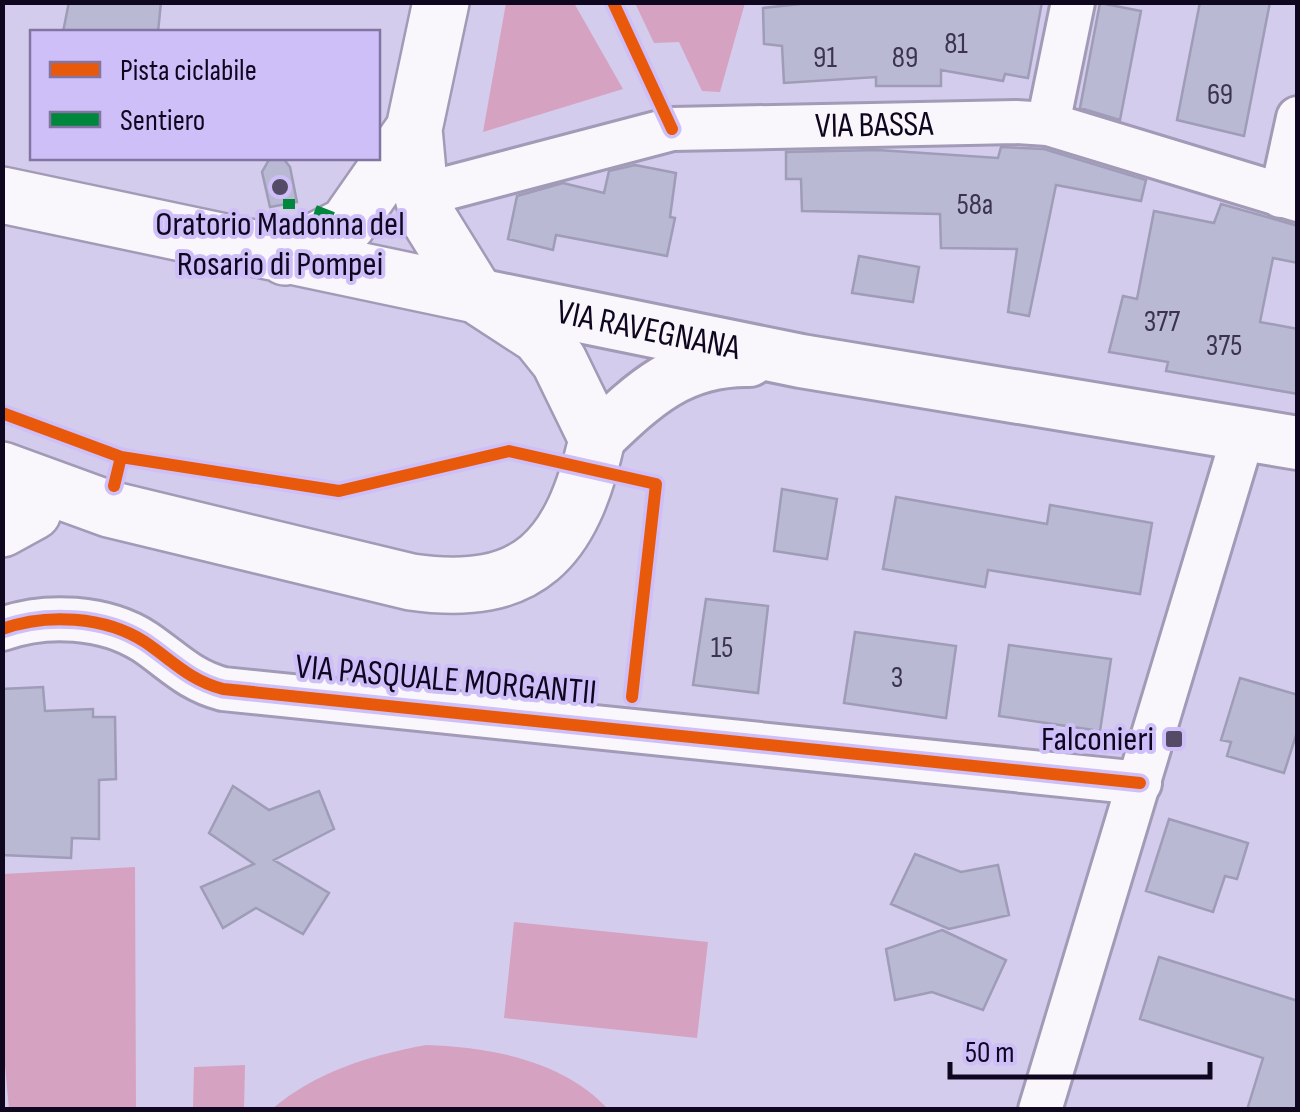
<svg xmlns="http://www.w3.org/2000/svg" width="1300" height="1112" font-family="'Sofia Sans Condensed',sans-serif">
<rect width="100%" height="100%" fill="#d4ccec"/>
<path fill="#d5a2c2" d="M506 3H574L623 89 483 132Z
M635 3H745L720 92 702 91 679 42 654 43Z
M135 867 136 1109H9L2 1032 3 874Z
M514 922 708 942 697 1038 504 1018Z
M426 1045C489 1047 563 1060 608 1109H272C317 1071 369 1056 426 1045Z
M245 1065 244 1109H193L194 1067Z"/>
<path fill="#bab9d4" stroke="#9e9cb6" stroke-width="2.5" d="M69 2H161L158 32H63Z
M818 2H1042L1028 78 1005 74 1003 81 941 70V86H876V77L784 83 782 46 764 44 763 8Z
M1200 2H1270L1244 136 1177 120Z
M1100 3 1141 11 1120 120 1080 108Z
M1001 147 1044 149 1146 180 1141 201 1056 185 1029 316 1008 312 1017 249 941 248 940 214 802 211 801 179H786V152L878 150 998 158Z
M270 158H283L290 167 297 202 270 207 262 172Z
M635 165 676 173 670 217 675 218 667 256 556 235 553 250 508 239 517 196 563 183 604 193 609 171Z
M1221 204 1298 226V263L1273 258 1260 322 1298 329V394L1166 371 1168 362 1109 352 1123 296 1137 299 1154 211 1214 223Z
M859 256 919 267 913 302 852 293Z
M782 489 837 499 827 559 774 551Z
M896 497 1047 524 1050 505 1152 523 1140 594 988 570 985 587 883 569Z
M706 599 768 606 758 693 693 685Z
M855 632 956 646 946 718 844 703Z
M1009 645 1111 659 1100 731 999 716Z
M1240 678 1298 695V729L1284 773 1227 756 1231 742 1221 740Z
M43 687 45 711 93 709V717H115L116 779 99 780V839L72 838 71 858 2 855V689Z
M233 786 269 810 319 791 334 829 274 860 329 893 303 934 256 908 223 928 201 887 254 864 209 833Z
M1169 819 1248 843 1237 879 1225 876 1213 912 1146 891Z
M915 854 961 872 998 865 1009 915 949 929 891 904Z
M942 930 1006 960 983 1010 932 992 895 1000 886 949Z
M1159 957 1298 1001V1110H1247L1263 1058 1140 1019Z"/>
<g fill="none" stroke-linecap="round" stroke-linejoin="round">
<g stroke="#a29ab6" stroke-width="48">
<g id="minor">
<path d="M1048 124 1073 2"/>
<path id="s1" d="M444 189 672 129 1016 122 1048 124 1298 200"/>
<path d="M1281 196 1298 118"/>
<path d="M2 629C46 613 105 616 145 642 173 661 189 680 223 689L1140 783"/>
<path d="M1040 1110 1244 433"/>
</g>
</g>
<g stroke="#a29ab6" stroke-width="58">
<g id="tertiary">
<path id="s2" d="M477 295 801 361 1298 443"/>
<path d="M597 439C644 394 680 359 749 360"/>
</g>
</g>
<g stroke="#a29ab6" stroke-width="60">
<path id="secondary" d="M2 195 476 295
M285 257 347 225 414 129
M2 470 109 509 411 582C530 599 572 549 597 439L559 361 539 336 476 295 429 219 419 183 414 129 441 2
M2 529 33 512"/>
</g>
<use href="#minor" stroke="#f9f7fc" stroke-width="42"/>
<use href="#tertiary" stroke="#f9f7fc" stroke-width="52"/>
<use href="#secondary" stroke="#f9f7fc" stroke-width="55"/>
<path stroke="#00873e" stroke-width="10" stroke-dasharray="20 10" stroke-linecap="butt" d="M283 204H295
M315 210 333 217"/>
<g stroke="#cebff9" stroke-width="19">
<path id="cycleway" d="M613 2 672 129
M2 413 121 457
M114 486 121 457 339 491 509 451 656 484 632 697
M2 629C46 613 105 616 145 642 173 661 189 680 223 689L1140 783"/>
</g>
<use href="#cycleway" stroke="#e8590c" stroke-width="12"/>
</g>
<g fill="#544b67" stroke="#cebff9" stroke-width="4">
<circle cx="280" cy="187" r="10"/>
<rect x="1164" y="729" width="20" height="20" rx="5"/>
</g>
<g text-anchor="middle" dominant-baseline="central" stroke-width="8" stroke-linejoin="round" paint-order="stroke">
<g font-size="30" fill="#3c344e">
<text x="956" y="44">81</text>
<text x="825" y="58">91</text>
<text x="905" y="58">89</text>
<text x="1220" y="95">69</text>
<text x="975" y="205">58a</text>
<text x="1162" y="322">377</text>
<text x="1224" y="346">375</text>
<text x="722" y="648">15</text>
<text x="897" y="678">3</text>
</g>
<g font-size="35" fill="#0f061f" stroke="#cebff9">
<text stroke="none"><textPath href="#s1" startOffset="438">VIA BASSA</textPath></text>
<text stroke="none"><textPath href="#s2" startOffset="175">VIA RAVEGNANA</textPath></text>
<text transform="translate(446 680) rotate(5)">VIA PASQUALE MORGANTII</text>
</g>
<g font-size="35" fill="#0f061f" stroke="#cebff9">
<text x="280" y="224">Oratorio Madonna del<tspan x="280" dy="40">Rosario di Pompei</tspan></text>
<text x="1154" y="739" text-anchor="end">Falconieri</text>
</g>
</g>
<rect width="1300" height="1112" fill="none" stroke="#0f061f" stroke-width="10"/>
<rect x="30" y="30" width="350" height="130" fill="#cebff9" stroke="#8275a2" stroke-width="2.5"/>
<rect x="50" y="62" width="50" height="15" fill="#e8590c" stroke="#8275a2" stroke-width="2.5"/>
<text x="120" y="80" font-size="30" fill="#0f061f">Pista ciclabile</text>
<rect x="50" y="112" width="50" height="15" fill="#00873e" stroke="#8275a2" stroke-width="2.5"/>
<text x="120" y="130" font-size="30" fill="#0f061f">Sentiero</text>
<path d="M950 1062v15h260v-15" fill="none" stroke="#0f061f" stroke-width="5"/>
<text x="965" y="1062" font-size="30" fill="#0f061f" stroke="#cebff9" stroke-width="8" paint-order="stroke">50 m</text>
</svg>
